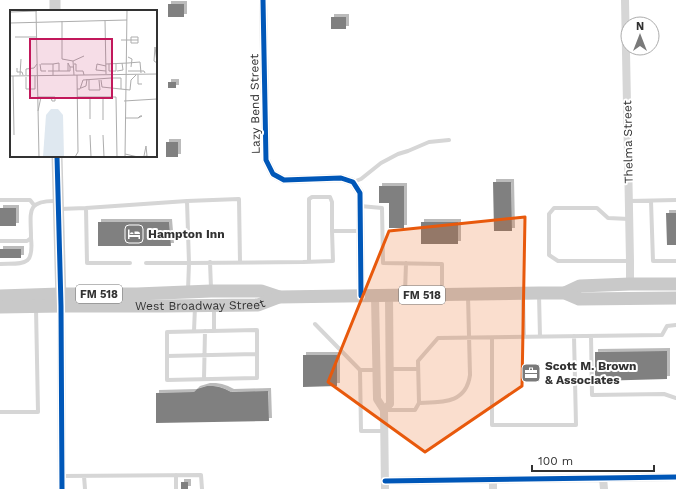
<svg xmlns="http://www.w3.org/2000/svg" width="676" height="489" font-family="'Work Sans',sans-serif">
<defs>
<filter id="shadow"><feDropShadow dx="3" dy="-3" stdDeviation="0" flood-color="#0004"/></filter>
</defs>
<rect width="100%" height="100%" fill="#fff"/>
<path fill="#808080" filter="url(#shadow)" d="M168 4H184V17H168Z
M331 17H346V29H331Z
M168 82H176V88H168Z
M166 142H178V157H166Z
M493 182H511L512 231H494Z
M379 186H404V228H389V203H379Z
M0 208H16V226H0Z
M666 213H676V245H667Z
M98 222H169L171 246H98Z
M421 222H458V244H421Z
M0 249H21V258H0Z
M667 351V379L595 381V352Z
M303 355H337V386L303 387Z
M207 386H213L219 387 225 389 231 392 268 391 269 421 156 423V393L194 392 197 389Z
M181 482H188V489H181Z"/>
<g fill="none" stroke-linecap="round" stroke-linejoin="round">
<path stroke="#d6d6d6" stroke-width="4" d="M353 182 361 179 381 163 398 154 408 151 429 142 449 140
M0 200H30L34 205
M187 201 239 199 240 262
M629 201 676 200
M651 201 653 261H676
M360 206 382 208 383 263 442 264V292
M86 208 187 201 189 263H146
M59 209 86 208 87 263H130
M629 219 608 218 597 208H554L549 214V255L558 261H630
M0 241H27L31 238C31 212 25 200 57 201
M210 262 211 288
M309 262V199L312 197H330L332 202V231
M0 264C24 263 34 267 31 238
M188 290 189 263 303 262 333 261 332 231H361
M405 293 406 263
M539 295 540 337
M523 296 524 337
M315 324 360 370H377
M257 330V378L167 380V332Z
M194 331 195 307
M214 331V307
M591 336 592 395 664 394 676 398
M492 338V425H576L574 336
M167 356 257 354
M390 369H418
M360 370 361 431H384
M204 379 205 331
M419 403C442 402 466 404 470 375L468 296
M385 410H415L419 403 418 361 438 338 662 335 667 326 676 325
M0 412H38L36 308
M176 475V489
M62 476 201 475 202 489
M84 476 85 489"/>
<path stroke="#d6d6d6" stroke-width="8" d="M263 0 266 160 273 174 284 180 341 178 353 182 360 193 361 296
M625 0 630 261V284
M375 296 377 399 384 410 385 489
M61 306 62 489
M384 410 390 404 389 296
M603 478 604 489
M493 480V489
M385 481 676 477"/>
<path stroke="#cfcfcf" stroke-width="11" d="M55 0V11
M57 156 61 301"/>
<g stroke="#c9c9c9" stroke-width="13">
<path d="M565 293 580 286 630 284H676"/>
<path d="M0 296 60 294H137L211 291H261L279 297"/>
<path id="s1" d="M0 307 61 306H163L258 305 279 297 539 293H565L579 299 676 298"/>
</g>
<g stroke="#fff" stroke-width="8">
<path id="cycleway" d="M263 0 266 160 273 174 284 180 341 178 353 182 360 193 361 296
M57 156 61 306 62 489
M385 481 676 477"/>
</g>
<use href="#cycleway" stroke="#0057b8" stroke-width="5"/>
</g>
<path fill="#e8590c" fill-opacity="0.2" stroke="#e8590c" stroke-width="3" stroke-linejoin="round" d="M525 217 522 386 425 452 328 382 389 231Z"/>
<defs>
<g id="hotel-square" transform="scale(1)"><rect x="-9" y="-9" width="18" height="18" rx="4" fill="#7a7a7a" stroke="#fff"/><path d="M-6-4.5h1.5V1H6V5H4.5V3h-9V5H-6ZM-4 0a1.8 1.8 0 1 1 3.6 0ZM.5 0V-2.5h3Q6-2.5 6 0Z" fill="#fff"/></g>
<g id="office-square" transform="scale(1)"><rect x="-9" y="-9" width="18" height="18" rx="4" fill="#7a7a7a" stroke="#fff"/><path d="M-6-3h4V-5.5h4V-3h4V5H-6ZM-1-4.5V-3h2v-1.5ZM-6 0V1H6V0Z" fill="#fff"/></g>
</defs>
<g fill-rule="evenodd">
<use href="#hotel-square" x="134" y="234"/>
<use href="#office-square" x="531" y="373"/>
</g>
<g text-anchor="middle" dominant-baseline="central" stroke-width="4" stroke-linejoin="round" paint-order="stroke">
<g fill="#fff" stroke="#707070" stroke-width="1">
<rect x="76" y="285" width="46" height="18" rx="3"/>
<rect x="399" y="286" width="46" height="18" rx="3"/>
</g>
<g font-size="11" font-weight="bold" fill="#323232">
<text x="99" y="294">FM 518</text>
<text x="422" y="295">FM 518</text>
</g>
<g font-size="12" fill="#323232" stroke="#fff">
<text transform="translate(255 104) rotate(-91)">Lazy Bend Street</text>
<text transform="translate(628 142) rotate(-91)">Thelma Street</text>
<text stroke="none"><textPath href="#s1" startOffset="200">West Broadway Street</textPath></text>
</g>
<g font-size="12" font-weight="bold" fill="#323232" stroke="#fff" text-anchor="start">
<text x="148" y="234">Hampton Inn</text>
<text x="545" y="366">Scott M. Brown<tspan x="545" dy="14">&amp; Associates</tspan></text>
</g>
</g>
<g transform="translate(10 10)">
<rect width="147" height="147" fill="#fff"/>
<path d="M41 99H48L53 105 54 147H33L36 105Z" fill="#dfe8f0"/>
<path fill="none" stroke="#adadad" stroke-width="1" d="M26 0 29 147M0 2 27 1M95 10 96 64M52 11V49L63 51 64 65M0 13 117 10M5 27H27M121 27H128V33H121ZM111 30H128M118 47 122 49 121 57M63 51 74 46M147 52 145 37 144 51 147 53M118 53 130 52 131 63M30 54 31 61H36M31 54H43V61H38M43 54 49 53V61M64 54H66V61H73L74 65M96 54 118 53M99 54V61H106V53M96 56 87 54 86 60 96 61M7 58V62H12L13 65M58 61V53L60 57M107 61 113 60 112 53M118 61H134L135 63M10 65 11 49M16 65V59L24 58 27 54M43 65V61H60V57H64M128 65V74H132M0 66 147 64M3 66 4 125M16 67V79H25V66M79 70V80H90L89 70M91 70 92 77 120 80 121 70 126 65M71 78 76 76 77 69M67 79H70L73 70 101 68H111V79M28 87H45V91H42L41 87M67 87H106L107 147M80 87V109M93 87V110M114 91 147 89M28 101 31 87M115 108H128L132 106H130L128 108M80 125 81 147M93 125 94 147M115 144 128 147M65 147 68 142 67 65M115 147 117 0M132 147 137 146 136 136 134 146"/>
<path fill="#c2185b" fill-opacity="0.15" stroke="#c2185b" stroke-width="2" d="M20 29H102V88H20Z"/>
<rect width="147" height="147" fill="none" stroke="#323232" stroke-width="2"/>
</g>
<g transform="translate(640 36)"><circle r="19" fill="#ffffff" stroke="#adadad"/>
<path d="M0-3L7 15L0 10L-7 15Z" fill="#7a7a7a"/>
<text y="-6" font-size="11" font-weight="bold" text-anchor="middle" fill="#323232">N</text>
</g>
<path d="M532 465v6h122v-6" fill="none" stroke="#323232" stroke-width="2"/>
<text x="538" y="465" font-size="12" fill="#323232" stroke="#ffffff" stroke-width="3" paint-order="stroke">100 m</text>
</svg>
